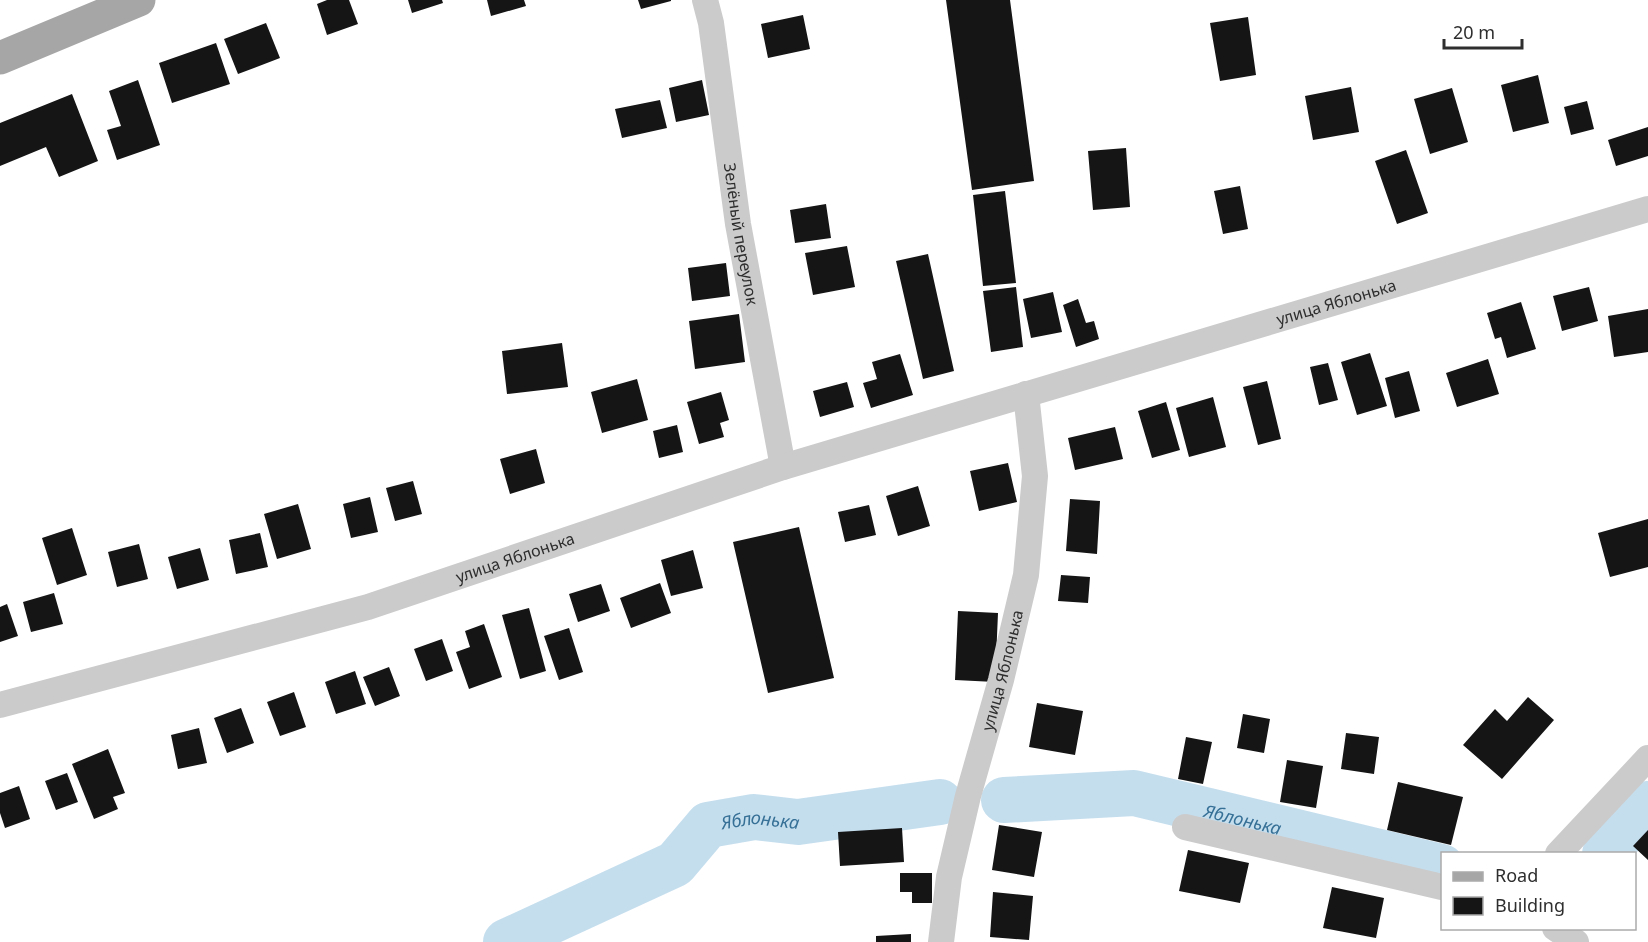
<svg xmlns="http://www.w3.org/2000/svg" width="1648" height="942" font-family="'Noto Sans',sans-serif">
<rect width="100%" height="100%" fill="#fff"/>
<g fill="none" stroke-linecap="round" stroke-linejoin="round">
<g stroke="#c5deee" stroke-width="46">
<path id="s1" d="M1004 800 1134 793 1442 867"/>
<path d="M1605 854 1648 804"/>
<path id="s2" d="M506 942 675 864 708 825 754 817 798 822 940 802"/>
</g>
</g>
<path fill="#151515" d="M327 0H349L358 24 327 35 317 4Z
M408 0H442L443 3 412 13Z
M487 0H524L526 6 491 16Z
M638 0H671V1L641 9Z
M946 0H1010L1034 181 972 190Z
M803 15 810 49 768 58 761 24Z
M1248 17 1256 75 1220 81 1210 23Z
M266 23 280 58 238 74 224 39Z
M216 43 230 84 172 103 159 63Z
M1538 75 1549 123 1513 132 1501 85Z
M138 80 160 145 117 160 107 130 121 126 109 91Z
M702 80 709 115 676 122 669 88Z
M1351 87 1359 132 1313 140 1305 96Z
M1452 88 1468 142 1430 154 1414 99Z
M72 94 98 161 59 177 46 147 0 166V123Z
M660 100 667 128 622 138 615 109Z
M1587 101 1594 129 1571 135 1564 107Z
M1648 127V156L1616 166 1608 140Z
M1126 148 1130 207 1093 210 1088 151Z
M1406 150 1428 213 1397 224 1375 161Z
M1240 186 1248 229 1223 234 1214 191Z
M1005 191 1016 283 983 286 973 195Z
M826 204 831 238 795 243 790 210Z
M847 246 855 287 813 295 805 253Z
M928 254 954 371 923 379 896 261Z
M726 263 730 296 692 301 688 268Z
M1016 287 1023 347 991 352 983 291Z
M1589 287 1598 321 1562 331 1553 296Z
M1053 292 1062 332 1031 338 1023 299Z
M1078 299 1086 323 1094 321 1099 339 1076 347 1063 305Z
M1521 302 1536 349 1507 358 1501 337 1495 339 1487 313Z
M1648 309V352L1614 357 1608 316Z
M739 314 745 362 695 369 689 321Z
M562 343 568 387 507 394 502 351Z
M1370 353 1387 406 1357 415 1341 362Z
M900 354 913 395 871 408 863 383 877 379 872 362Z
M1488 359 1499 394 1457 407 1446 373Z
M1328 363 1338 400 1319 405 1310 367Z
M1409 371 1420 411 1395 418 1385 378Z
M637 379 648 420 602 433 591 392Z
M1267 381 1281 439 1258 445 1243 387Z
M847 382 854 407 820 417 813 391Z
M721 392 729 420 720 423 724 437 699 444 687 402Z
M1213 397 1226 447 1189 457 1176 408Z
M1166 402 1180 450 1152 458 1138 411Z
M677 425 683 452 659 458 653 431Z
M1115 427 1123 459 1075 470 1068 438Z
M536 449 545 483 510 494 500 459Z
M1008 463 1017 502 979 511 970 471Z
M413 481 422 514 395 521 386 488Z
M918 486 930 526 898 536 886 496Z
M370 497 378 532 351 538 343 504Z
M1070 499 1100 501 1097 554 1066 551Z
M298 504 311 549 277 559 264 514Z
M869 505 876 535 845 542 838 512Z
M1648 519V567L1610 577 1598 533Z
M799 527 834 678 768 693 733 542Z
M72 528 87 575 57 585 42 538Z
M260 533 268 567 236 574 229 540Z
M139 544 148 579 117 587 108 552Z
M200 548 209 580 177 589 168 557Z
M693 550 703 588 671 596 661 560Z
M1061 575 1090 577 1088 603 1058 601Z
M660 583 671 613 631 628 620 598Z
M601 584 610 611 578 622 569 594Z
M54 593 63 624 31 632 23 602Z
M7 604 18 636 0 642V607Z
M529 608 546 671 520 679 502 615Z
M958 611 998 613 995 682 955 680Z
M484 624 502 677 469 689 456 652 470 647 465 631Z
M569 628 583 672 559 680 544 636Z
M442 639 453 671 426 681 414 649Z
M389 667 400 696 375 706 363 677Z
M355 671 366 704 336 714 325 682Z
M294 692 306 727 280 736 267 702Z
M1528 697 1554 720 1502 779 1463 745 1495 709 1507 721Z
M1037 703 1083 711 1075 755 1029 747Z
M241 708 254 743 227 753 214 718Z
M1243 714 1270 719 1264 753 1237 748Z
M199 728 207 763 178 769 171 735Z
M1346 733 1379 737 1374 774 1341 769Z
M1186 737 1212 742 1203 784 1178 779Z
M108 749 125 793 113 797 118 809 94 819 72 764Z
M1287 760 1323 766 1316 808 1280 802Z
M67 773 78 802 56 810 45 781Z
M1398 782 1463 797 1451 845 1387 830Z
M19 786 30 819 5 828 0 813V793Z
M999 825 1042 832 1034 877 992 870Z
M902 828 904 862 840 866 838 832Z
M1648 830V860L1633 846Z
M1188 850 1249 863 1240 903 1179 891Z
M900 873H932V903H912V892H900Z
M1332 887 1384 898 1376 938 1323 928Z
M993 892 1033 896 1029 940 990 937Z
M911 934V942H876V936Z"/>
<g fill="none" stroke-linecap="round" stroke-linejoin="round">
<g stroke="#cbcbcb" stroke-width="26">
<path id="s3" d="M705 0 711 23 738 224 783 467"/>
<path id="s4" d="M0 705 368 607 783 467 1648 209"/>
<path d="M1185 827 1442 887"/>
<path d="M1558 854 1648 758"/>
<path d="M1555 928 1576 942"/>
<path id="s5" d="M941 942 949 877 968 796 1001 680 1026 575 1035 476 1026 394"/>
</g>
<path stroke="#a6a6a6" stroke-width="33" d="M0 58 139 0"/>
</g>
<g text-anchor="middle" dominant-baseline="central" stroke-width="6" stroke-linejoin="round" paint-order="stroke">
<g font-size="16" fill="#2e2e2e" stroke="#fff">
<text stroke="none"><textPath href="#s3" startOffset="237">Зелёный переулок</textPath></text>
<text stroke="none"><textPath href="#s4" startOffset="1396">улица Яблонька</textPath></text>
<text stroke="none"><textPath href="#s4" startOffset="536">улица Яблонька</textPath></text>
<text stroke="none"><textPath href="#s5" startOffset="279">улица Яблонька</textPath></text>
</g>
<g font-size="18" font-style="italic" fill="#367096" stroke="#fff">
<text stroke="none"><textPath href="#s1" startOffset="242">Яблонька</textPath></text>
<text stroke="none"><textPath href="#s2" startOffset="290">Яблонька</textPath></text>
</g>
</g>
<rect x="1441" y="852" width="195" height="78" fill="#ffffff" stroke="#ababab" stroke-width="1.5"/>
<rect x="1453" y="872" width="30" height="9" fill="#a6a6a6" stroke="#ababab" stroke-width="1.5"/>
<text x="1495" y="882" font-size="18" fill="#2e2e2e">Road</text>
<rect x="1453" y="897" width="30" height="18" fill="#151515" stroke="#ababab" stroke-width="1.5"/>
<text x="1495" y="912" font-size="18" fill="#2e2e2e">Building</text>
<path d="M1444 39v9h78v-9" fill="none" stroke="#2e2e2e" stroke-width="3"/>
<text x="1453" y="39" font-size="18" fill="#2e2e2e" stroke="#ffffff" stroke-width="4.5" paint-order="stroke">20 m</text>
</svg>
